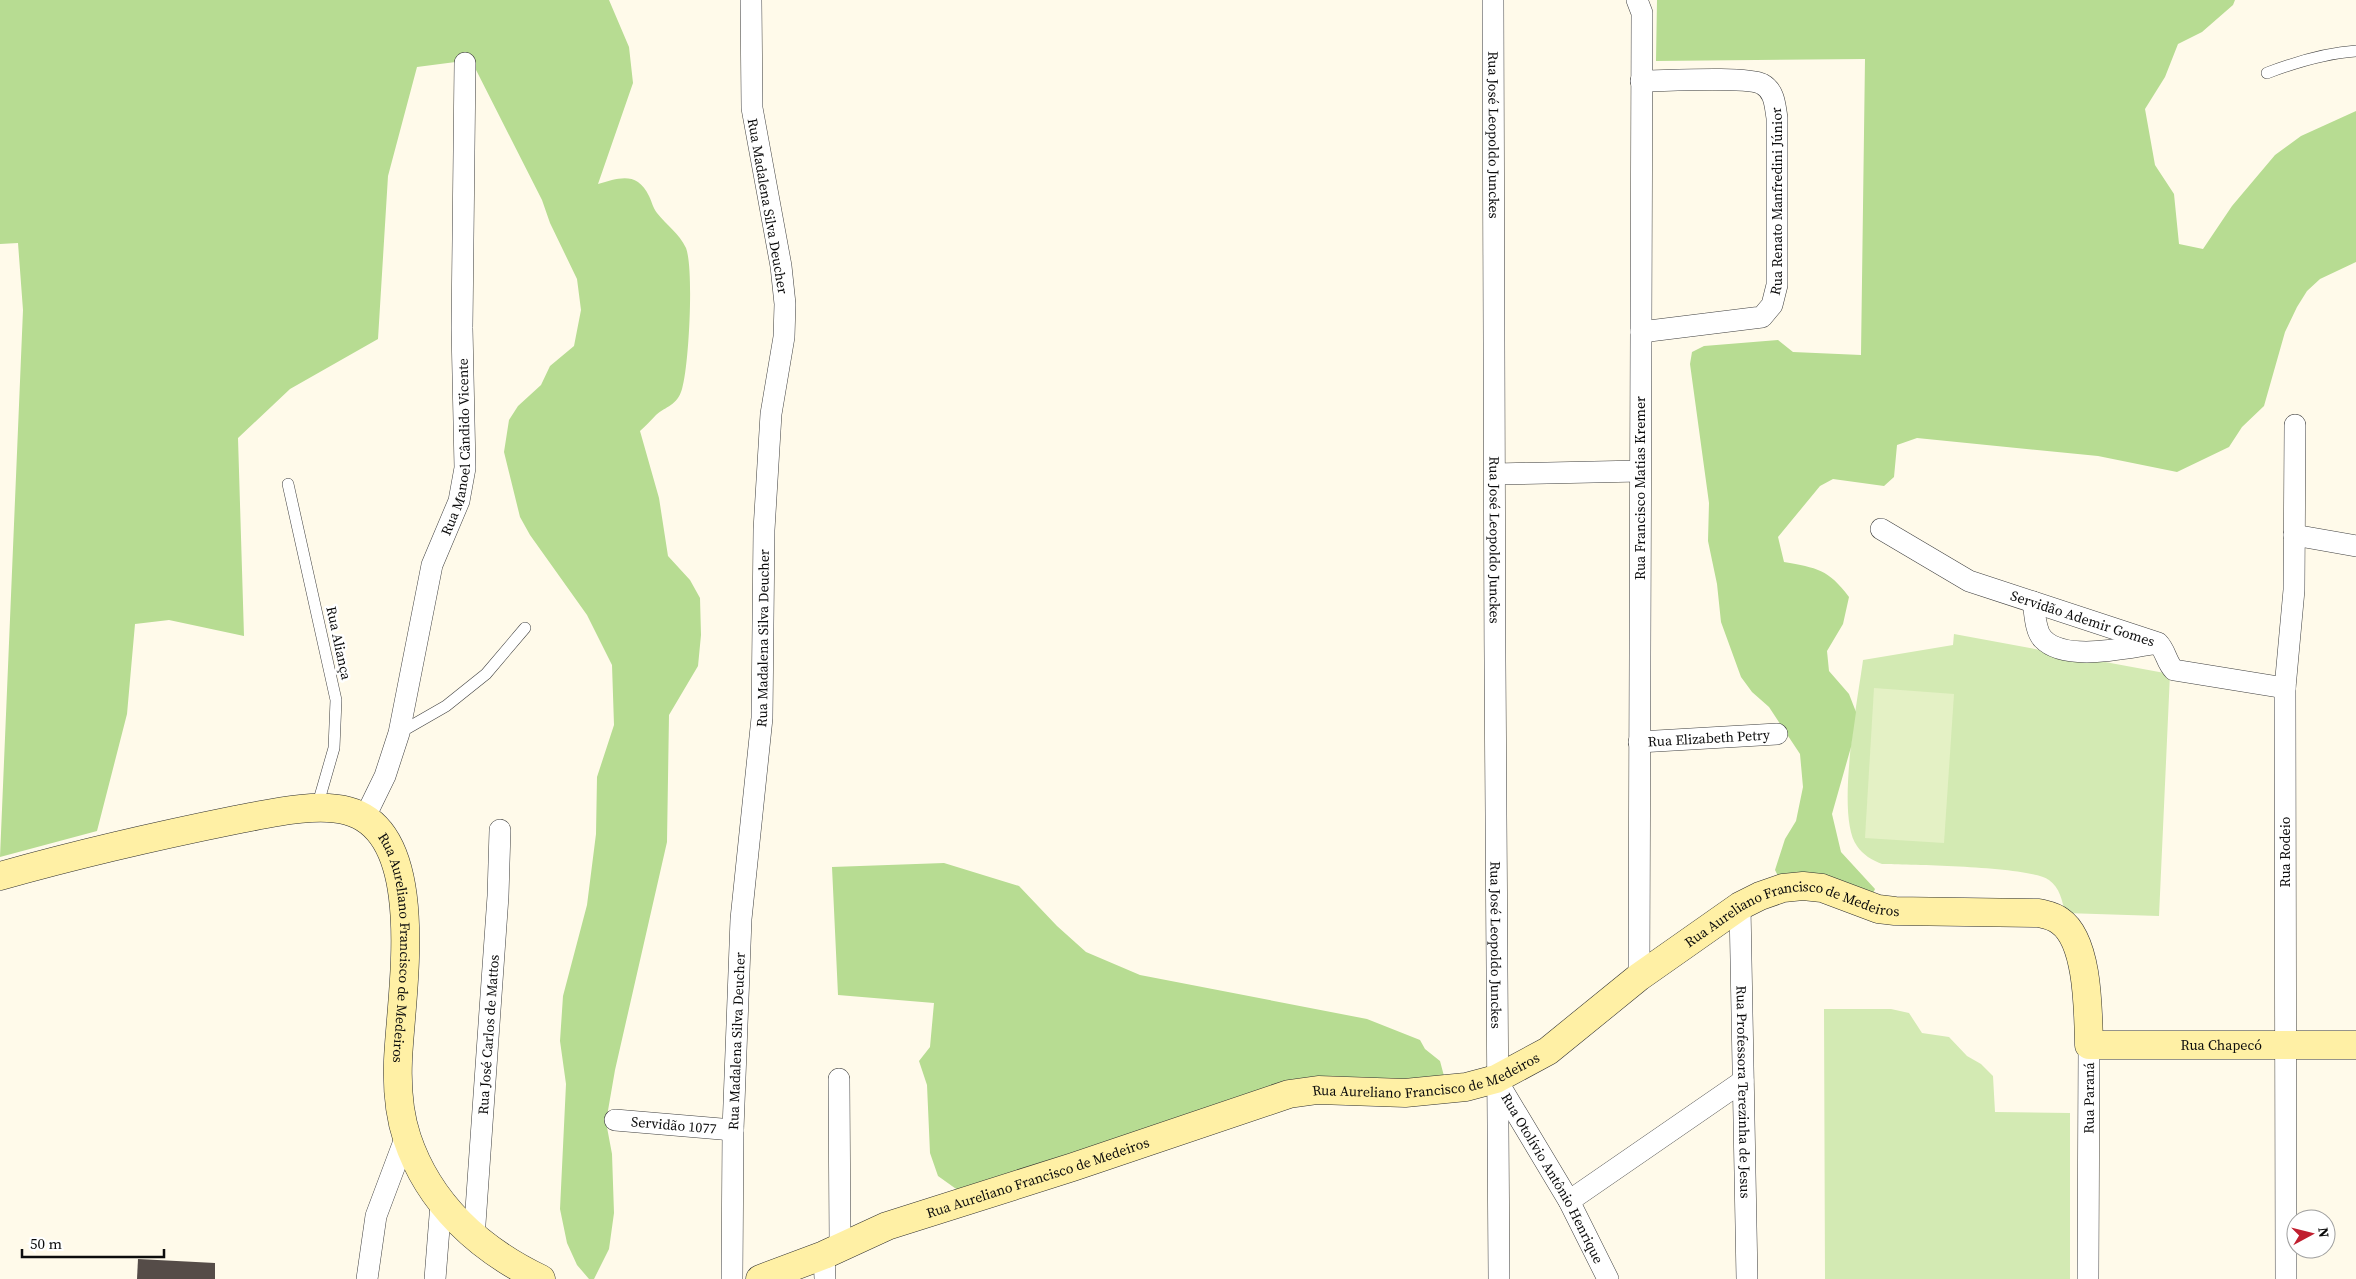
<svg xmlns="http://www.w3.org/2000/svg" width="2356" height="1279" font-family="'Source Serif 4',serif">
<rect width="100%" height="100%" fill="#fffaea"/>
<path fill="#d3eab3" d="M1954 634 2170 674 2159 916 2065 913C2062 900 2060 888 2049 880 2030 866 1912 865 1882 864 1872 860 1863 855 1857 846 1835 816 1858 699 1863 660L1953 645Z
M1824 1009H1891L1909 1013 1922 1033 1949 1037 1967 1056 1981 1064 1993 1076 1995 1112 2070 1113V1279H1825Z"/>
<path fill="#b7dc92" d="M0 0H609L629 47 633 83 598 184C619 178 637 171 649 196 652 202 653 208 657 213 667 226 679 233 686 248 694 269 689 366 682 389 677 406 666 406 656 415 651 420 646 426 640 431L659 498 668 556 690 580 700 598 701 635 698 666 669 715 667 842 615 1070 606 1122 612 1154 614 1213 609 1249 594 1279H589L577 1265 567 1243 560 1209 566 1084 560 1041 563 996 587 905 596 834 597 777 614 725 612 665 587 615 530 535 520 517 504 452 509 420 518 406 541 385 550 366 574 346 581 310 577 279 550 223 542 200 471 60 417 67 388 176 378 339 290 389 238 438 244 636 169 620 135 624 127 714 97 831 0 857 23 310 18 243 0 244Z
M1657 0H2235L2233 5 2202 32 2178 44 2165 77 2145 109 2155 165 2174 194 2179 244 2203 249 2232 206 2275 155 2301 136 2356 111V262L2320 279 2307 291 2297 307 2285 332 2264 406 2242 427 2229 447 2177 472 2098 456 1917 438 1897 445 1894 477 1884 486 1833 479 1820 486 1778 537 1784 562C1817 568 1828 569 1849 597L1843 624 1827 651 1829 671 1849 694 1856 712 1851 747 1832 814 1841 852 1875 889 1871 898 1779 878 1775 870 1785 839 1796 821 1803 787 1800 754 1769 707 1752 692 1741 677 1721 622 1717 584 1708 541 1709 503 1690 364 1692 352 1704 346 1778 340 1793 352 1861 355 1865 59 1656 61Z
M944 863 1019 886 1057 926 1086 952 1140 975 1367 1019 1420 1040 1425 1049 1440 1061 1444 1076 1438 1082H1347L959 1191 938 1176 930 1153 927 1085 919 1061 930 1047 934 1003 838 995 832 867Z"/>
<path fill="#e4f1c5" d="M1874 688 1954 694 1944 843 1865 838Z"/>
<path fill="#554c48" d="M138 1259 215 1263V1279H137Z"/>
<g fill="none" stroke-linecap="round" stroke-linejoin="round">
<g stroke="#3f3f3f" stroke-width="12">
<path id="lane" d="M2267 73C2296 62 2325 53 2356 51
M288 484 336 700 334 748 317 807
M399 733 446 706 486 674 525 628"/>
</g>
<g stroke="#3f3f3f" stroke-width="22">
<g id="street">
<path id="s1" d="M1493 0C1496 426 1493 853 1499 1279"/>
<path d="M1637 0 1642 13 1639 977"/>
<path id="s2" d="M1641 332 1762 317 1772 305 1777 285V118C1775 106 1775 91 1762 84 1746 76 1664 81 1641 81"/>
<path d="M1496 474 1640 471"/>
<path id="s3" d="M1881 529 1969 581 2158 643C2166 651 2166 662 2174 670L2285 688"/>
<path d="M2294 535 2356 546"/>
<path d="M2033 602C2035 613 2035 631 2043 639 2065 662 2124 648 2152 644"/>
<path id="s4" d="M1639 742 1777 734"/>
<path id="s5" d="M365 817 385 776 399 733 432 565 459 501 465 468 462 328 465 63"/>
<path id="s6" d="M1740 906 1747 1279"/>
<path d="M839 1079 840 1246"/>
<path id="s7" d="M1497 1081 1569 1201 1608 1279"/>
<path id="s8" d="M615 1120 733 1130"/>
<path d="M1569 1201 1743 1081"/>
<path id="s9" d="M474 1238 498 896 500 830"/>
<path d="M824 1255 825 1279"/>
<path d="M367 1279 376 1216 406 1136"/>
<path d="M435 1279 441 1203"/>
<path id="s10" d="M732 1279 733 1130 741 919 762 718 764 530 771 414 784 337 785 304 781 266 752 108 751 0"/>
<path id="s11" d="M2088 1279 2089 1045"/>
<path d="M2286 1279 2285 688 2294 590 2295 425"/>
</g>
</g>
<g stroke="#2e2e2e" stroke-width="29">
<g id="secondary">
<path id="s12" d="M0 876C78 854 156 836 235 820 268 814 316 802 348 811 431 833 400 999 398 1061 397 1086 399 1114 407 1138 429 1204 480 1250 541 1279"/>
<path id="s13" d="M760 1279 824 1255 887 1226 1073 1167 1289 1094 1318 1090 1405 1093 1466 1087 1496 1079 1548 1051 1639 977 1740 906 1760 896 1783 888 1803 886 1822 888 1878 909 1895 911 2039 913C2047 915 2054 916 2060 921 2089 941 2088 1013 2089 1045H2356"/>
</g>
</g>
<use href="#lane" stroke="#fff" stroke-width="11"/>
<use href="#street" stroke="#fff" stroke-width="21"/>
<use href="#secondary" stroke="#fff0a5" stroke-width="28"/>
</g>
<g text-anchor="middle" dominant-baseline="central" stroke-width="5" stroke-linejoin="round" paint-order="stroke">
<g font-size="14" fill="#0c0c0c" stroke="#fff">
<text stroke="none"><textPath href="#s1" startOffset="135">Rua José Leopoldo Junckes</textPath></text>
<text stroke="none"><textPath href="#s2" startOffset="242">Rua Renato Manfredini Júnior</textPath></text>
<text transform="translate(768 206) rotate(80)">Rua Madalena Silva Deucher</text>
<text stroke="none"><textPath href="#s5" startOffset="385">Rua Manoel Cândido Vicente</textPath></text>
<text transform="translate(1640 488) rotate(-90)">Rua Francisco Matias Kremer</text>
<text stroke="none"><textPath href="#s1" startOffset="540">Rua José Leopoldo Junckes</textPath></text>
<text stroke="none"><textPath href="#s3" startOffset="222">Servidão Ademir Gomes</textPath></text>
<text stroke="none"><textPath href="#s10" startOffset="642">Rua Madalena Silva Deucher</textPath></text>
<text transform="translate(339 643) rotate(78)">Rua Aliança</text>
<text stroke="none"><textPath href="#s4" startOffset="70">Rua Elizabeth Petry</textPath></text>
<text transform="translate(2285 852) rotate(-90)">Rua Rodeio</text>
<text stroke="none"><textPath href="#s13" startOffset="1120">Rua Aureliano Francisco de Medeiros</textPath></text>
<text stroke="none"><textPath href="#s1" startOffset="945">Rua José Leopoldo Junckes</textPath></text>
<text stroke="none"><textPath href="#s12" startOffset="514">Rua Aureliano Francisco de Medeiros</textPath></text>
<text stroke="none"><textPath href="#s9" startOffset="204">Rua José Carlos de Mattos</textPath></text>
<text stroke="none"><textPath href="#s10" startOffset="238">Rua Madalena Silva Deucher</textPath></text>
<text stroke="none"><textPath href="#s13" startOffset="1662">Rua Chapecó</textPath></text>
<text stroke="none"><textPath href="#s13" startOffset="701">Rua Aureliano Francisco de Medeiros</textPath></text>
<text stroke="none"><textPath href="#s6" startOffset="186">Rua Professora Terezinha de Jesus</textPath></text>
<text stroke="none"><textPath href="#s11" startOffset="181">Rua Paraná</textPath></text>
<text stroke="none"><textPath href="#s8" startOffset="59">Servidão 1077</textPath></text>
<text stroke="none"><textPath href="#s13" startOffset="296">Rua Aureliano Francisco de Medeiros</textPath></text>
<text stroke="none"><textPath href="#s7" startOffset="112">Rua Otolívio Antônio Henrique</textPath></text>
</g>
</g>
<g transform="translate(2311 1234) rotate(83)"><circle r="24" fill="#ffffff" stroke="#9e9e9e"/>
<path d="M0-4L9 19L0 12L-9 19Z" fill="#c01f2f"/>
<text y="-8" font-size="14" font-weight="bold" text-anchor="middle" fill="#0c0c0c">N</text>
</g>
<path d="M22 1249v8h142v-8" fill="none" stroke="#0c0c0c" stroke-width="2.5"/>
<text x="30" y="1249" font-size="15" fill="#0c0c0c" stroke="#ffffff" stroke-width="4" paint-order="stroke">50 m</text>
</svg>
